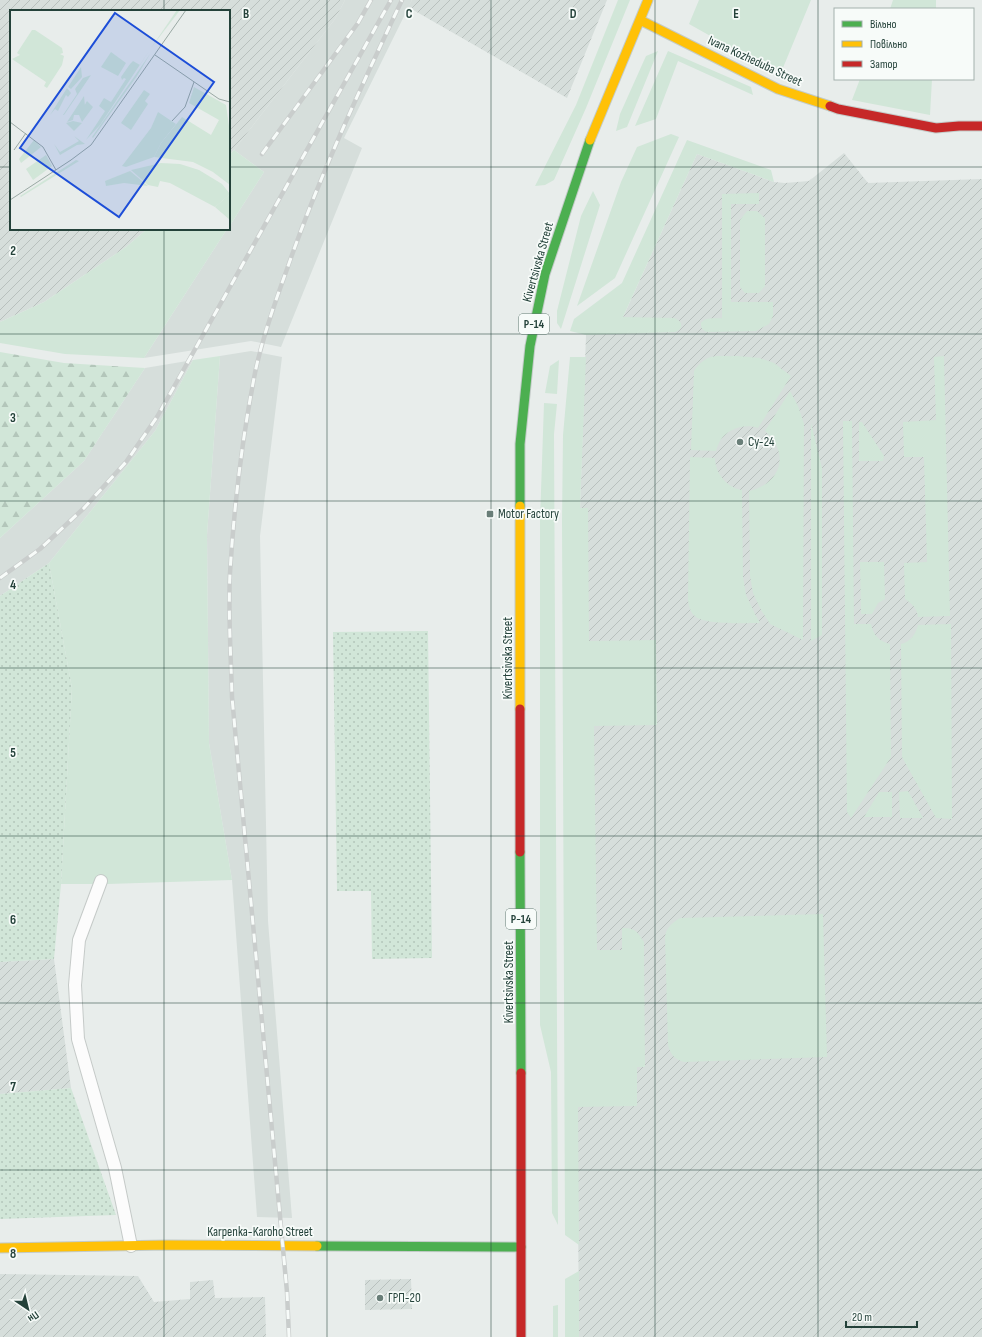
<svg xmlns="http://www.w3.org/2000/svg" width="982" height="1337" font-family="'Sofia Sans Condensed',sans-serif">
<defs>
<pattern id="industrial-furrows" width="10" height="10" patternUnits="userSpaceOnUse"><rect width="10" height="10" fill="#d6dedb"/><path d="M-1 1l2-2M0 10L10 0M9 11l2-2" fill="none" stroke="#b8c0bd"/></pattern>
<pattern id="forest-firs" width="22" height="20" patternUnits="userSpaceOnUse"><rect width="22" height="20" fill="#d1e6d8"/><path d="M5 1l3.5 6h-7zM16 11l3.5 6h-7z" fill="#b3c6ba"/></pattern>
<pattern id="garden-dots" width="8" height="8" patternUnits="userSpaceOnUse"><rect width="8" height="8" fill="#d1e6d8"/><path d="M2 2h.1M6 6h.1" fill="none" stroke="#b3c6ba" stroke-width="1.8" stroke-linecap="round"/></pattern>
</defs>
<rect width="100%" height="100%" fill="#e8edeb"/>
<path fill="#d6dedb" d="M345 0H412L344 138 362 148 281 347 251 341 144 358 227 229H229V227L264 172 234 150 335 19Z
M251 351 282 357 260 536 268 921 292 1218 257 1217 232 880 209 743 207 535 220 356Z
M193 360 155 431 49 563 0 596V538L84 461 145 368Z"/>
<path fill="url(#industrial-furrows)" d="M0 0H345L335 19 234 150 229 155V11H11V229H147L126 247 44 302 0 322Z
M412 0H607L567 98 408 7Z
M844 153 868 183 982 179V1337H579L574 686 586 335 619 326 697 154 774 182 785 183 809 181Z
M54 959 71 1088 0 1094V962Z
M0 1274 138 1276 154 1302 190 1299V1282L213 1280 215 1298 265 1297 266 1337H0Z
M411 1279 412 1309 365 1310V1280Z"/>
<path fill="#d1e6d8" d="M618 0H630L586 108 554 180 545 185 535 186 576 105Z
M699 0H811L780 75 689 24Z
M893 0H936V9H890Z
M658 51 627 127 616 131 620 114 646 56Z
M668 51 751 87 753 95 678 61 656 119 635 126Z
M860 79H932L930 115 852 100Z
M671 134 679 137 615 278 577 306 621 182 637 147Z
M687 140 771 170 774 182 697 154 623 317 674 318C683 321 684 329 675 332L586 335 570 331 574 319 622 283Z
M234 150 264 172 229 227V155Z
M593 191 600 205 561 329 557 323V311L581 216Z
M759 193V204H731V302H773V316L769 324 756 331 707 332C702 330 701 328 701 323 706 316 714 319 722 318V194Z
M747 211H757L765 218V286L759 293H745L740 287V220Z
M147 229H227L144 358 65 354 0 343V322L44 302 126 247Z
M220 356 207 535 209 743 232 880 108 884H61L72 688 49 563 155 431 193 360Z
M737 356 760 358 774 363 791 376 758 428C745 423 727 429 720 441 718 444 717 448 716 451L691 450 694 371C708 352 715 357 737 356Z
M944 356 950 616 918 617C917 608 912 604 905 599L904 563 927 562 924 457H904L903 422 936 420 934 357Z
M570 357H586L580 508H588L589 641 656 640 657 725 594 726 597 950H622V928C635 928 637 931 644 942L645 1067H637V1106L578 1107 579 1245 565 1235 562 521 563 435Z
M559 360 557 394 545 393 550 366Z
M790 391 798 406 804 424 803 640 770 624 761 610 753 593 750 576 749 491C782 483 790 453 765 431Z
M544 403 557 404 554 434 558 1225 552 1213 551 1072 540 1025V521Z
M843 421H852L854 624H871C873 635 880 642 890 644L891 757 851 818 847 812Z
M859 422H862L884 456 883 461H859Z
M811 423 822 468V635L811 641Z
M690 457 715 458C715 473 727 488 742 490L743 577 746 595 755 614 760 623C745 623 707 625 696 617 690 613 689 606 688 600Z
M884 562 885 599 878 603 872 614H861L860 562Z
M951 624 952 819 936 818 902 757 901 644C910 642 916 634 918 625Z
M908 791 923 818H900L899 792Z
M879 792H892V817H864Z
M823 914 827 1057 684 1062C674 1059 671 1055 668 1045L665 936C667 927 672 923 680 918Z
M579 1271V1337H565V1279Z
M558 1305V1337H553V1306Z"/>
<path fill="url(#forest-firs)" d="M0 352 64 363 145 368 84 461 0 538Z"/>
<path fill="url(#garden-dots)" d="M49 563 72 688 61 884 54 959 0 962V596Z
M428 631 432 958 372 959 371 891H337L333 632Z
M71 1088 116 1215 0 1219V1094Z"/>
<g fill="none" stroke-linecap="round" stroke-linejoin="round">
<g stroke="#c5cac8" stroke-width="14">
<path id="lane" d="M101 881 79 940 75 985 78 1039 115 1168 131 1246"/>
</g>
<g stroke="#c3cbc8" stroke-width="11">
<path id="fast" d="M520 506V444L530 346 545 274 590 140
M520 852 521 1073
M317 1246 521 1247"/>
</g>
<g stroke="#c3cbc8" stroke-width="11">
<path id="slow" d="M640 20 778 89 830 106
M590 140 648 0
M520 506V709
M0 1248 167 1245 317 1246"/>
</g>
<g stroke="#c3cbc8" stroke-width="11">
<path id="jam" d="M830 106 838 109 936 128 959 126H982
M520 709V852
M521 1073V1337"/>
</g>
<use href="#lane" stroke="#fcfcfc" stroke-width="12"/>
<use href="#fast" stroke="#4caf50" stroke-width="9"/>
<use href="#slow" stroke="#ffc107" stroke-width="9"/>
<use href="#jam" stroke="#c62828" stroke-width="9"/>
<g stroke="#c9cdcc" stroke-width="4.5">
<path id="rail" d="M262 154 358 23 371 0
M0 578 40 549 84 508 126 462 157 417 391 0
M289 1337 287 1292 232 697C231 656 228 614 230 573 234 506 242 439 255 373 262 339 274 305 286 272 318 179 360 89 402 0"/>
</g>
<use href="#rail" stroke="#f7fbf9" stroke-width="3" stroke-dasharray="9" stroke-linecap="butt"/>
</g>
<path fill="none" stroke="#24423a" stroke-width="1" stroke-opacity="0.55" d="M164 0V11M327 0V1337M491 0V1337M655 0V1337M818 0V1337M0 167H11M229 167H982M164 229V1337M0 334H982M0 501H982M0 668H982M0 836H982M0 1003H982M0 1170H982"/>
<g fill="#697e78" stroke="#f7fbf9" stroke-width="1.5">
<circle cx="740" cy="442" r="4"/>
<rect x="486" y="510" width="8" height="8" rx="2"/>
<circle cx="380" cy="1298" r="4"/>
</g>
<g text-anchor="middle" dominant-baseline="central" stroke-width="3.5" stroke-linejoin="round" paint-order="stroke">
<g fill="#f7fbf9" stroke="#637a73" stroke-width="1">
<rect x="519" y="314" width="30" height="20" rx="3"/>
<rect x="506" y="909" width="30" height="20" rx="3"/>
</g>
<g font-size="12" font-weight="bold" fill="#24423a">
<text x="534" y="324">Р-14</text>
<text x="521" y="919">Р-14</text>
</g>
<g font-size="13" fill="#24423a" stroke="#f7fbf9">
<text transform="translate(755 61) rotate(25)">Ivana Kozheduba Street</text>
<text transform="translate(538 262) rotate(-74)">Kivertsivska Street</text>
<text transform="translate(508 658) rotate(-90)">Kivertsivska Street</text>
<text transform="translate(509 982) rotate(-90)">Kivertsivska Street</text>
<text x="260" y="1232">Karpenka-Karoho Street</text>
</g>
<g font-size="13" fill="#24423a" stroke="#f7fbf9" text-anchor="start">
<text x="748" y="442">Су-24</text>
<text x="498" y="514">Motor Factory</text>
<text x="388" y="1298">ГРП-20</text>
</g>
</g>
<g transform="translate(10 10)">
<rect width="220" height="220" fill="#e8edeb"/>
<path d="M167 0H170L141 38ZM22 20H25L52 38 53 43 50 44 54 46 52 55 37 78 34 76 36 72 2 49 10 45 7 43ZM139 41 90 115 76 130 95 101 89 96 94 88 101 92 116 69 114 68 112 70 111 67 120 54 123 51 130 55ZM101 42 116 53 108 66 91 57ZM140 44 127 66 83 128 82 127ZM71 57 72 67 61 79 58 77ZM81 65 54 105H53L67 84 65 79 73 68ZM57 78 61 83 58 87 56 85 48 101 45 99 40 105ZM74 86 75 96 69 105H64L63 110 57 112ZM77 91 83 97 72 112 69 105ZM148 102 166 114 151 133 144 147 116 157 112 156 141 118ZM63 111 72 113 64 121 56 113ZM64 126 75 134 67 135 50 145 44 134 50 142 69 131ZM24 130 31 137 11 153 9 149ZM36 145 42 156 23 170 16 159ZM66 150 69 151 11 187 10 186ZM120 161 138 176 114 173 96 176 95 171Z" fill="#d1e6d8"/>
<path d="M151 153 170 154 189 160 212 174 220 184 205 197 160 173 150 171 148 177 138 175 121 160Z" fill="#d1e6d8"/>
<path d="M184 77 216 95 220 123V175L203 162 183 152 144 147 151 133 172 107 201 125 209 110 179 93ZM134 80 140 84 135 91 138 94 121 120 111 113ZM220 184V210L205 197Z" fill="#d1e6d8"/>
<path fill="none" stroke="#9aa9a4" stroke-width="1" d="M145 45 209 89 220 92M162 111 175 97 184 72M0 112 33 137 46 160M4 140 16 123M0 190 61 150 81 135 176 0"/>
<path fill="#1d4ed8" fill-opacity="0.15" stroke="#1d4ed8" stroke-width="2" d="M105 3 204 72 109 207 10 138Z"/>
<rect width="220" height="220" fill="none" stroke="#24423a" stroke-width="2"/>
</g>
<g font-size="13" text-anchor="middle" font-weight="bold" fill="#24423a" stroke="#f7fbf9" stroke-width="3.5" stroke-linejoin="round" paint-order="stroke">
<text x="246" y="18">B</text>
<text x="409" y="18">C</text>
<text x="573" y="18">D</text>
<text x="736" y="18">E</text>
<text x="13" y="255">2</text>
<text x="13" y="422">3</text>
<text x="13" y="589">4</text>
<text x="13" y="757">5</text>
<text x="13" y="924">6</text>
<text x="13" y="1091">7</text>
<text x="13" y="1258">8</text>
</g>
<rect x="834" y="8" width="140" height="72" fill="#f7fbf9" stroke="#a3b1ad"/>
<rect x="842" y="21" width="20" height="6" fill="#4caf50" stroke="#a3b1ad"/>
<text x="870" y="28" font-size="12" fill="#24423a">Вільно</text>
<rect x="842" y="41" width="20" height="6" fill="#ffc107" stroke="#a3b1ad"/>
<text x="870" y="48" font-size="12" fill="#24423a">Повільно</text>
<rect x="842" y="61" width="20" height="6" fill="#c62828" stroke="#a3b1ad"/>
<text x="870" y="68" font-size="12" fill="#24423a">Затор</text>
<g transform="translate(28 1309) rotate(145)" stroke="#f7fbf9" stroke-width="3" paint-order="stroke">
<path d="M0-3L7 15L0 10L-7 15Z" fill="#24423a"/>
<text y="-6" font-size="11" font-weight="bold" text-anchor="middle" fill="#24423a">Пн</text>
</g>
<path d="M846 1321v6h71v-6" fill="none" stroke="#24423a" stroke-width="2"/>
<text x="852" y="1321" font-size="12" fill="#24423a" stroke="#f7fbf9" stroke-width="3" paint-order="stroke">20 m</text>
</svg>
